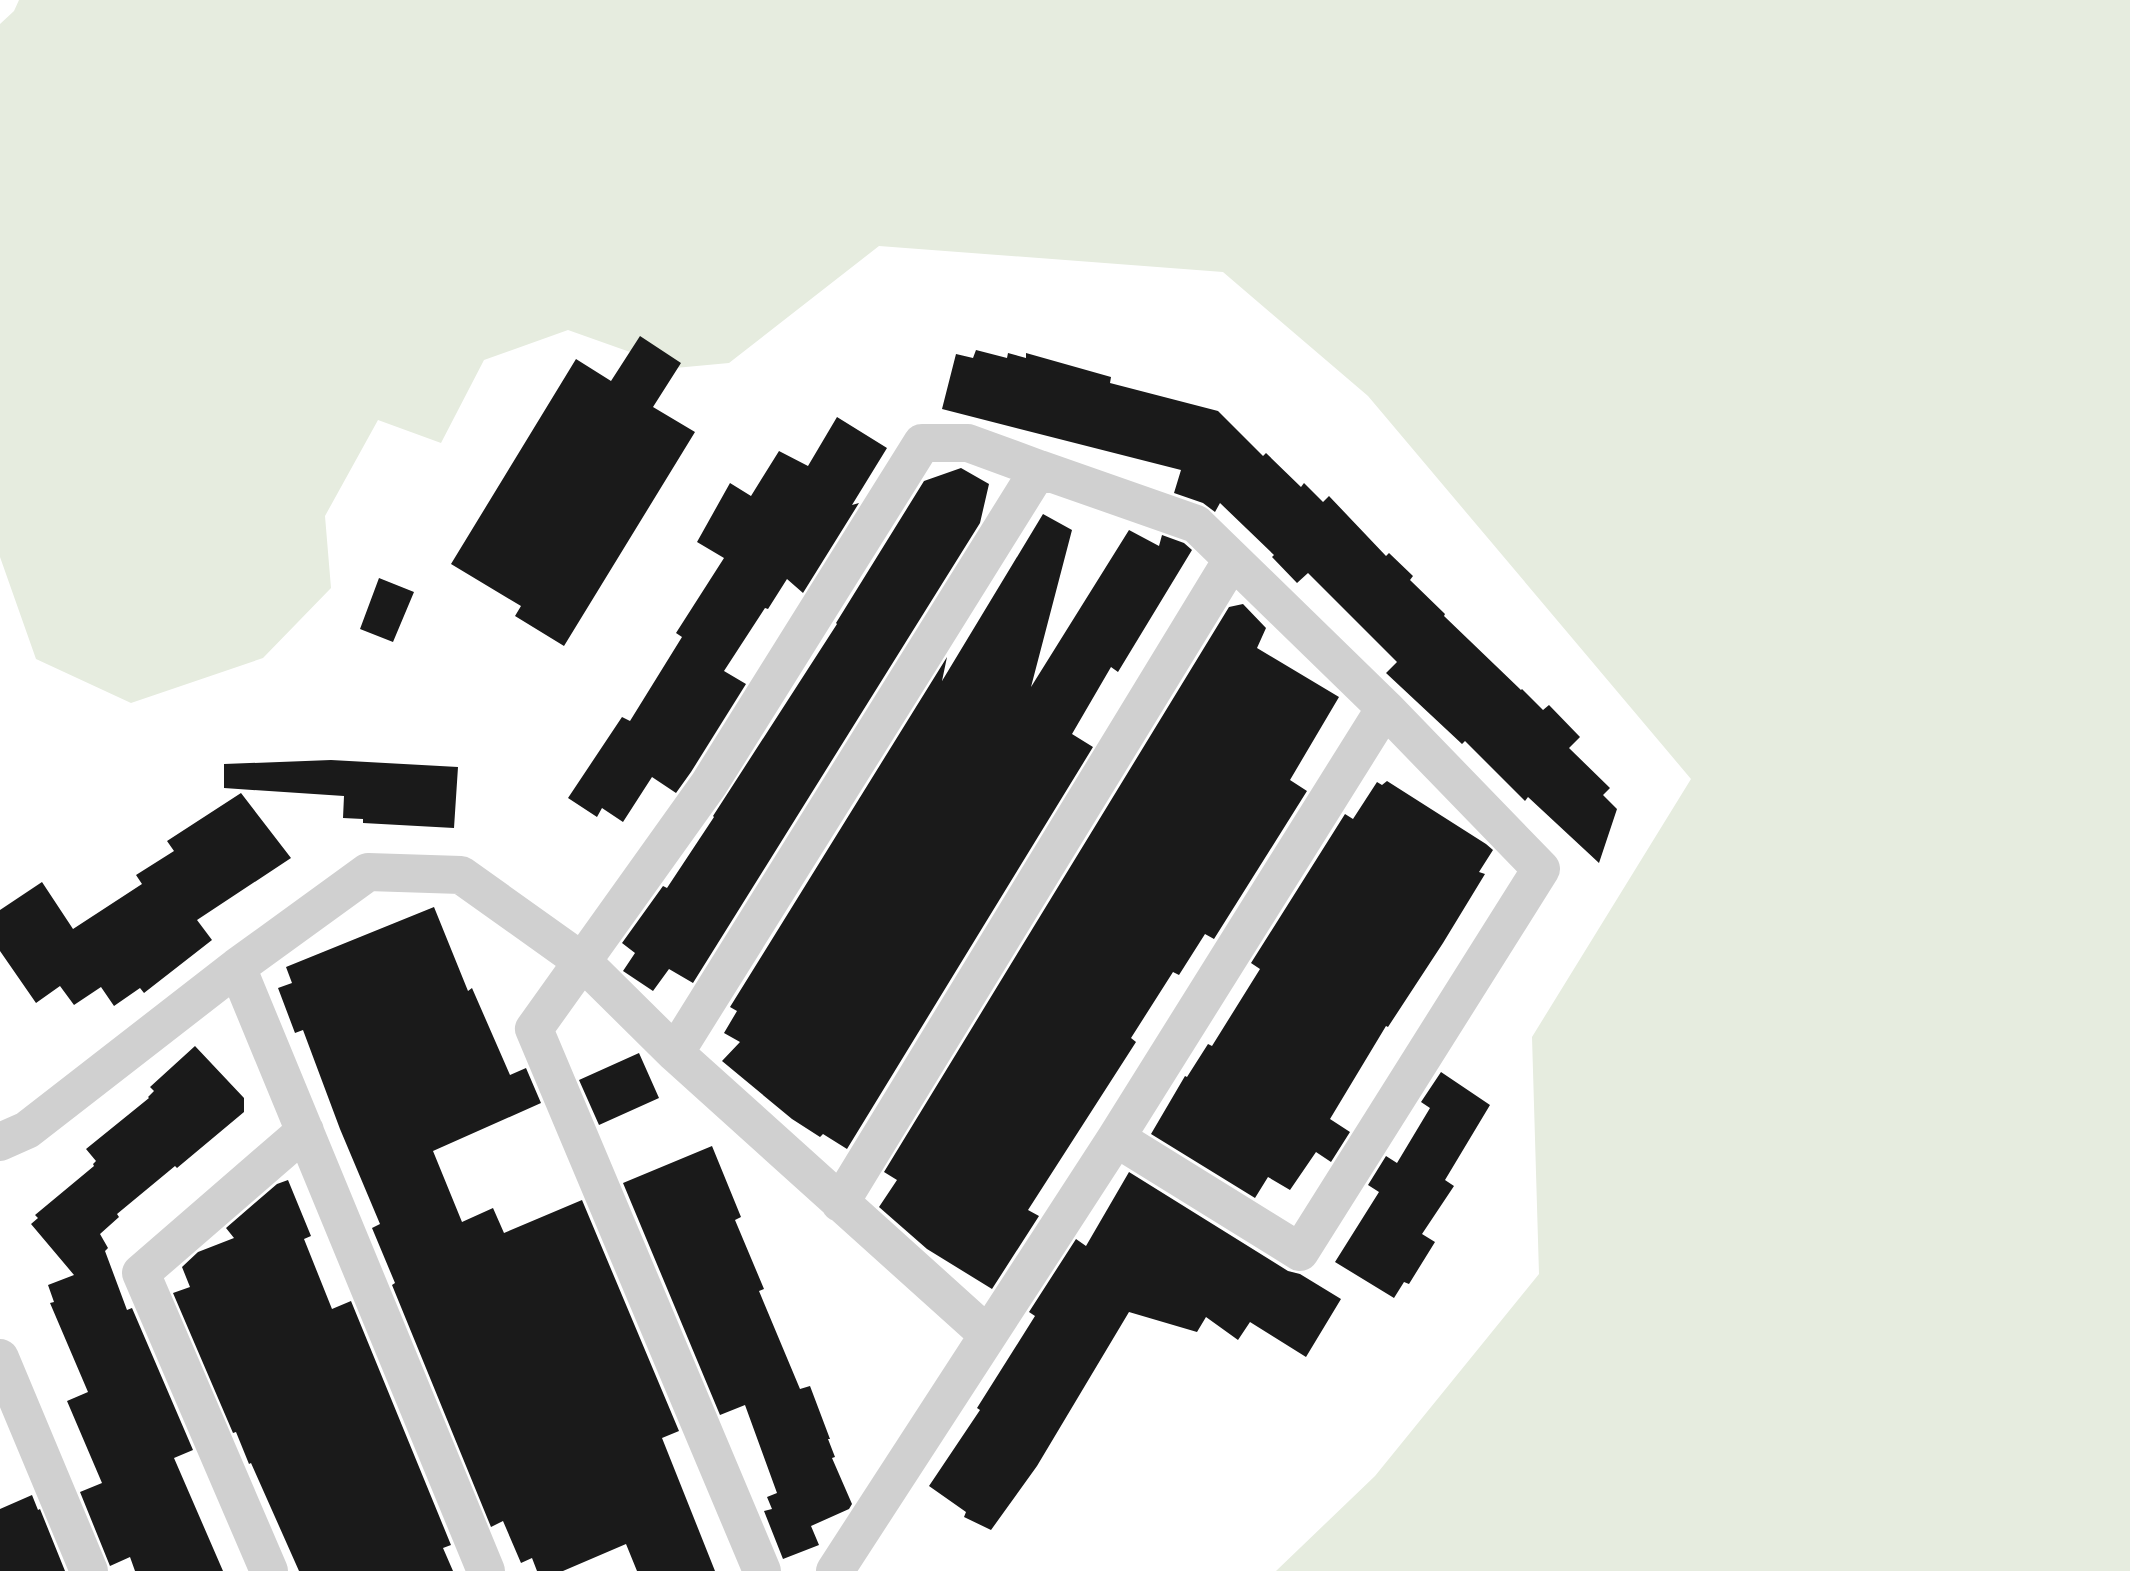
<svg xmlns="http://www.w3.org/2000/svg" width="2130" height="1571" font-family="Helvetica,sans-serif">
<rect width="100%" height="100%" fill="#fff"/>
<path fill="#e6ecdf" d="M19 0H2130V1571H1276L1375 1476 1539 1274 1532 1037 1691 779 1368 396 1223 272 879 246 729 363 675 368 568 330 484 360 441 443 378 420 325 516 331 588 263 658 131 703 36 659 0 557V24L14 11Z"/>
<path fill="#1a1a1a" d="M640 336 681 363 653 407 695 432 564 646 515 616 521 606 451 564 576 359 611 381Z
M976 350 1007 358 1008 353 1026 358V353L1111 377 1110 383 1218 411 1263 456 1266 453 1301 487 1304 483 1323 502 1329 496 1386 556 1389 553 1413 576 1410 580 1445 614 1444 616 1521 690 1522 689 1543 710 1549 705 1580 737 1569 748 1610 788 1603 795 1617 809 1599 863 1528 797 1525 801 1465 741 1462 744 1386 673 1397 662 1308 573 1297 583 1272 557 1274 555 1220 503 1215 512 1203 503 1174 493 1181 470 942 409 956 354 973 358Z
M837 417 887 448 852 505 859 503 803 593 787 579 768 609 765 608 724 671 746 684 691 772 676 793 652 777 623 822 602 808 597 817 568 798 622 717 630 721 682 637 676 633 724 558 697 542 730 483 751 496 779 451 808 466Z
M961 468 989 484 980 523 693 983 669 969 653 991 623 971 635 953 622 943 663 886 667 888 714 817 713 816 837 624 836 623 924 481Z
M1043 514 1072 530 1031 687 1129 530 1159 546 1162 535 1184 543 1192 550 1118 672 1111 667 1072 734 1093 747 847 1149 823 1134 820 1137 792 1119 722 1061 740 1042 724 1033 737 1011 730 1007 947 657 942 681Z
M379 578 414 592 393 642 360 629Z
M1243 604 1266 628 1257 648 1339 697 1290 780 1307 791 1214 939 1205 934 1179 975 1173 972 1131 1038 1136 1042 1028 1210 1039 1216 992 1289 927 1249 879 1207 897 1180 884 1172 1229 607Z
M331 760 458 767 454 828 363 823V819L343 818 344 796 224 788V764Z
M1387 781 1486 844 1493 850 1479 872 1485 874 1443 943 1388 1027 1386 1026 1330 1119 1350 1132 1331 1162 1316 1152 1290 1190 1268 1177 1255 1198 1151 1134 1185 1076 1187 1077 1208 1044 1212 1046 1260 969 1251 963 1345 814 1353 819 1377 782 1382 785Z
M241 793 291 858 197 920 212 940 144 993 140 988 114 1006 101 987 74 1005 60 986 36 1003 0 951V910L42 882 73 929 142 884 136 875 174 851 167 841Z
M434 907 468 991 472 988 510 1075 526 1068 541 1103 433 1151 462 1222 493 1208 504 1233 582 1200 679 1431 662 1438 715 1571H637L626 1544 563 1571H537L532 1558 521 1563 503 1521 491 1527 392 1285 395 1283 372 1228 380 1224 340 1129 303 1030 295 1033 278 988 292 983 286 967Z
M195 1046 244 1098V1112L177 1168 175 1166 117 1214 119 1217 100 1234 108 1248 105 1251 127 1310 132 1308 193 1450 174 1458 223 1571H135L130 1557 110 1566 80 1492 102 1483 67 1401 88 1392 50 1303 54 1302 48 1285 74 1275 31 1224 38 1218 35 1215 94 1166 93 1164 96 1161 86 1149 149 1098 148 1097 154 1091 150 1087Z
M639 1053 659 1098 599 1125 579 1080Z
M1441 1072 1490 1105 1445 1180 1454 1186 1422 1234 1435 1242 1409 1284 1404 1282 1394 1298 1335 1262 1379 1192 1368 1185 1386 1156 1397 1163 1430 1108 1421 1102Z
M712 1146 741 1217 735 1220 764 1289 759 1291 800 1389 810 1386 830 1439H828L835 1457 832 1458 852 1504 849 1509 811 1526 819 1545 783 1559 764 1511 772 1509 767 1497 777 1493 745 1405 720 1415 623 1183Z
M1129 1172 1288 1271 1300 1274 1341 1299 1306 1357 1250 1322 1238 1340 1206 1317 1197 1332 1129 1312 1037 1466 991 1530 964 1517 966 1512 929 1486 980 1410 977 1408 1035 1316 1029 1312 1076 1239 1086 1246Z
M288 1180 311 1236 304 1239 332 1309 351 1301 451 1545 443 1548 453 1571H299L251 1463 249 1464 236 1432 233 1433 173 1293 190 1287 182 1267 198 1252 234 1238 226 1228 277 1184Z
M32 1495 38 1510 40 1509 65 1571H0V1509Z"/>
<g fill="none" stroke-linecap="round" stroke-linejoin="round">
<path stroke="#d0d0d0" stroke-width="38" d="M237 967 486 1571
M675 1053 1039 469 1196 524 1385 708 1541 869 1300 1252 1116 1138
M0 1142 27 1130 237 967 368 872 461 875 583 962 675 1053 988 1335
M840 1203 1232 560
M0 1358 89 1571
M269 1571 141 1273 305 1131
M762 1571 534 1029 709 784 922 443H968L1039 469
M835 1571 1116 1138 1385 708"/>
</g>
</svg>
